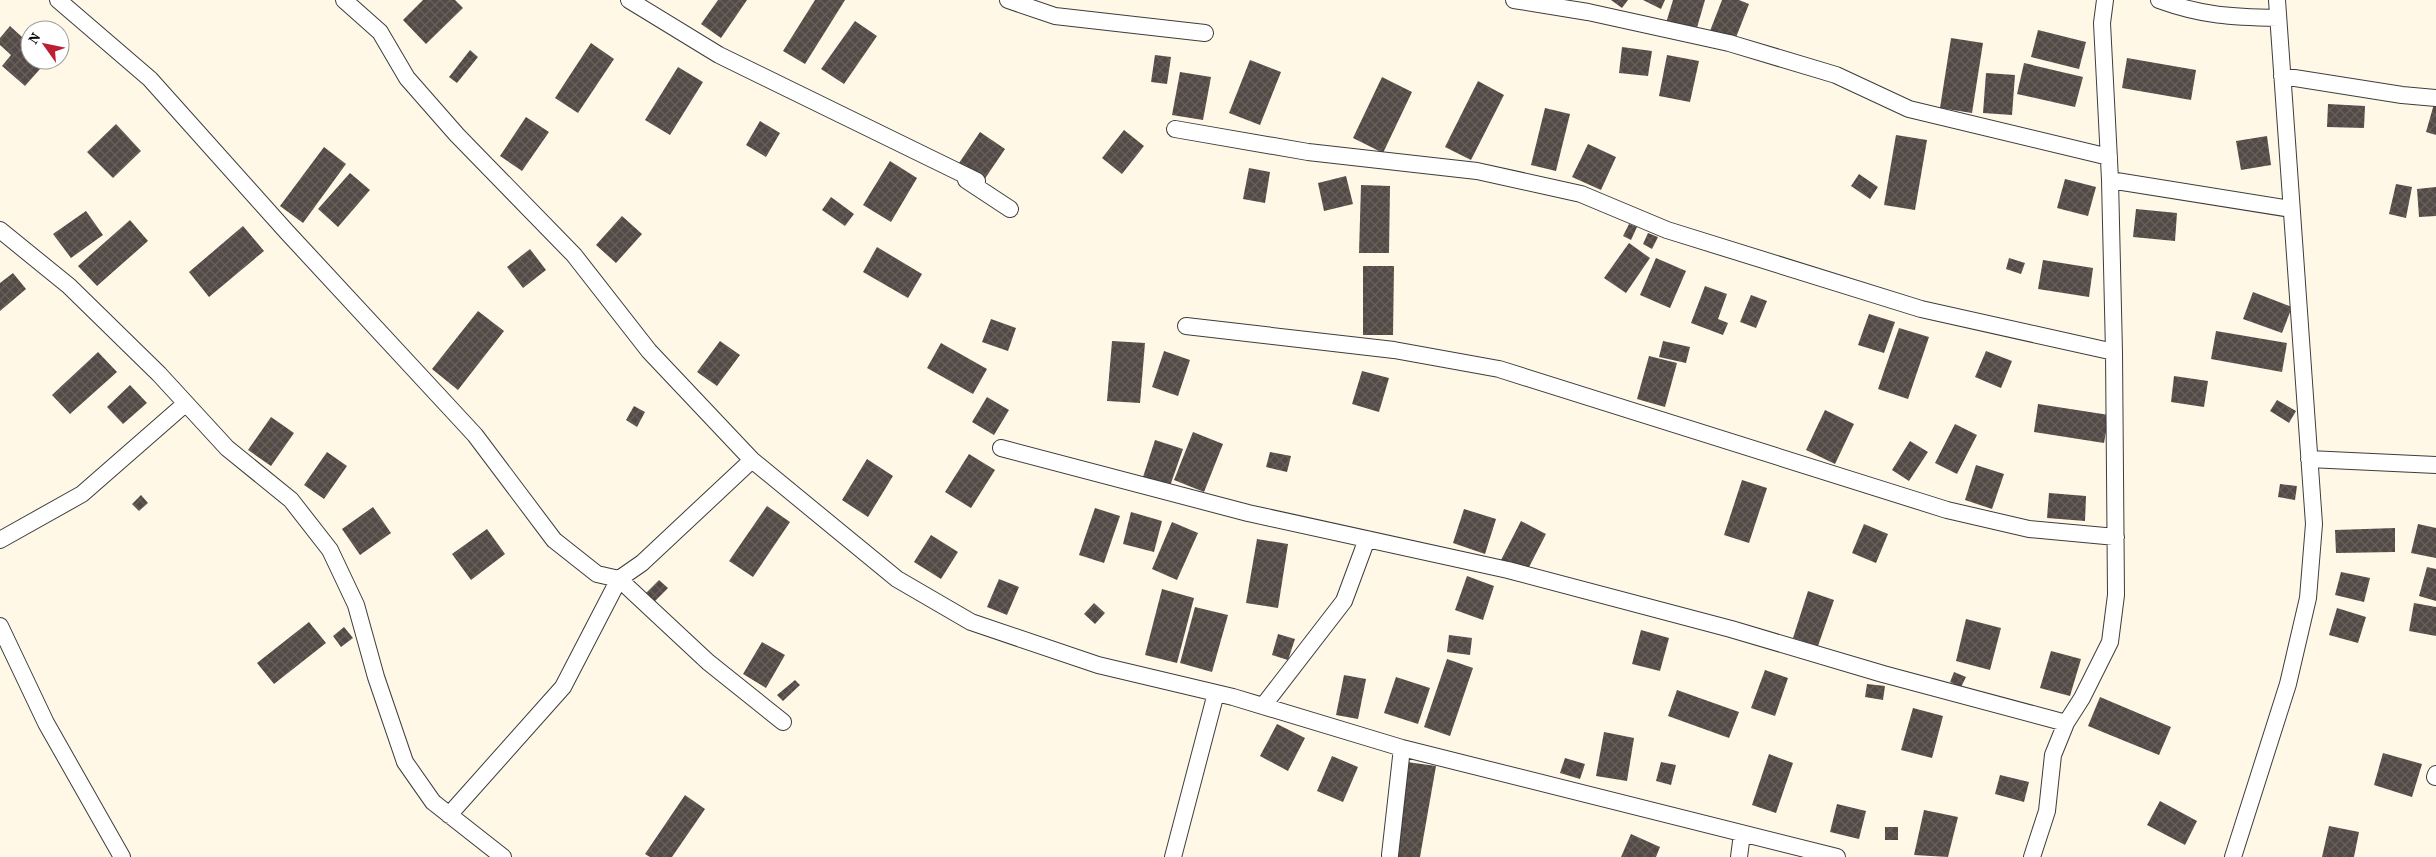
<svg xmlns="http://www.w3.org/2000/svg" width="2436" height="857" font-family="'Source Serif 4',serif">
<defs>
<pattern id="building-cross-hatch" width="8" height="8" patternUnits="userSpaceOnUse" patternTransform="scale(1.25)"><rect width="8" height="8" fill="#534a46"/><path d="M0 0l8 8M0 8l8-8" fill="none" stroke="#67605c"/></pattern>
</defs>
<rect width="100%" height="100%" fill="#fff8e7"/>
<path fill="url(#building-cross-hatch)" d="M423 0H455L463 8 426 44 403 20Z
M718 0H747L721 38 701 24Z
M815 0H845L805 64 783 51Z
M1611 0H1628L1622 8Z
M1643 0H1665L1661 9Z
M1673 0H1705L1696 31 1666 23Z
M1722 0H1739L1749 4 1735 40 1710 31Z
M855 21 877 36 844 84 821 69Z
M32 25 38 30H30V60H48L25 86 2 66 11 55 0 45V38L10 26 22 37Z
M2038 30 2086 42 2079 69 2031 57Z
M1951 38 1983 43 1972 113 1940 108Z
M591 43 614 59 578 113 555 98Z
M1622 47 1652 51 1648 76 1619 73Z
M470 50 478 57 457 83 449 77Z
M1155 55 1171 57 1167 84 1151 82Z
M1667 55 1699 61 1690 102 1659 96Z
M2127 58 2196 70 2191 100 2122 88Z
M1250 60 1281 72 1260 125 1229 113Z
M2024 63 2083 77 2075 107 2017 94Z
M678 67 703 82 670 135 645 120Z
M1180 72 1211 77 1203 120 1172 115Z
M1986 73 2015 75 2012 115 1983 113Z
M1382 77 1412 92 1383 153 1353 138Z
M1478 81 1504 95 1471 160 1445 147Z
M2328 104 2365 106 2364 128 2327 127Z
M2434 104H2436V135L2426 132Z
M1545 108 1570 114 1556 171 1531 165Z
M526 117 549 132 522 171 500 156Z
M760 121 780 133 766 157 746 145Z
M116 124 141 151 113 178 87 152Z
M1124 130 1144 146 1122 174 1102 158Z
M980 132 1005 149 984 180 959 163Z
M1896 135 1927 140 1915 210 1884 205Z
M2267 136 2271 165 2241 170 2236 141Z
M1588 144 1616 157 1601 190 1572 177Z
M324 147 346 164 303 223 280 206Z
M890 161 917 178 891 222 863 205Z
M1249 168 1270 172 1265 203 1243 199Z
M350 173 370 190 338 227 318 209Z
M1859 174 1878 187 1870 199 1851 186Z
M1346 176 1353 204 1324 211 1318 183Z
M2065 179 2096 187 2088 216 2057 208Z
M2396 184 2412 187 2406 218 2389 214Z
M1361 185 1390 186 1389 253H1359Z
M2436 187V216L2419 217 2417 189Z
M831 197 854 214 845 226 822 210Z
M2136 209 2177 213 2175 241 2133 237Z
M86 211 103 235 71 258 53 234Z
M622 216 642 234 616 263 596 245Z
M130 220 148 241 97 286 78 266Z
M1629 224 1637 227 1631 240 1623 236Z
M243 226 264 251 209 297 189 272Z
M1648 233 1658 237 1652 249 1643 244Z
M1629 243 1650 258 1626 293 1604 278Z
M877 247 922 274 908 298 863 272Z
M530 249 546 270 523 288 507 267Z
M1656 258 1686 271 1670 308 1640 295Z
M2009 258 2025 263 2021 274 2006 269Z
M2043 260 2093 268 2089 297 2038 289Z
M1363 266H1394L1393 335H1363Z
M13 273 26 289 0 311V283Z
M1705 286 1727 294 1718 319 1728 323 1723 335 1691 323Z
M2253 292 2292 307 2282 333 2243 319Z
M1751 295 1767 301 1756 328 1740 322Z
M478 311 504 331 458 390 432 369Z
M1869 314 1895 322 1884 353 1858 345Z
M991 319 1016 328 1008 351 982 342Z
M1899 328 1929 337 1908 399 1878 389Z
M2216 331 2287 343 2282 372 2211 359Z
M720 341 740 355 717 386 697 372Z
M1112 341 1145 343 1140 403 1107 401Z
M1663 341 1690 347 1686 363 1659 357Z
M941 343 987 369 973 394 927 368Z
M1164 351 1190 360 1178 396 1152 387Z
M1986 351 2012 361 2001 388 1975 377Z
M98 352 117 372 70 414 52 395Z
M1649 356 1677 363 1665 407 1637 399Z
M1362 371 1389 378 1379 412 1352 404Z
M2174 376 2208 381 2204 407 2171 402Z
M130 385 147 403 123 424 107 407Z
M987 397 1009 410 994 435 972 422Z
M2277 400 2296 411 2289 423 2270 411Z
M2038 404 2109 415 2104 443 2034 432Z
M634 406 645 412 637 427 626 420Z
M1825 410 1854 424 1835 464 1806 450Z
M271 417 294 433 271 466 248 450Z
M1955 424 1977 435 1957 474 1935 463Z
M1193 432 1223 444 1204 492 1174 480Z
M1155 440 1183 449 1170 486 1143 477Z
M1910 441 1928 452 1909 481 1892 470Z
M327 452 347 466 324 499 304 485Z
M1270 452 1291 456 1287 472 1266 467Z
M969 454 995 470 971 508 945 492Z
M867 459 893 476 868 517 842 500Z
M1976 465 2004 474 1992 509 1965 500Z
M1742 480 1767 488 1749 543 1724 535Z
M2280 484 2297 486 2295 500 2278 497Z
M2049 493 2086 496 2085 521 2047 518Z
M141 495 148 503 139 511 132 504Z
M767 506 790 522 753 577 729 561Z
M373 507 391 533 360 555 342 529Z
M1095 508 1120 516 1104 563 1079 555Z
M1464 509 1496 519 1485 554 1453 543Z
M1131 512 1162 521 1154 552 1123 544Z
M1521 521 1546 534 1526 573 1501 560Z
M1172 522 1198 533 1177 580 1152 569Z
M1864 524 1888 534 1876 563 1852 553Z
M2418 524 2436 528V558L2411 553Z
M2395 528V552L2336 553 2335 530Z
M487 529 505 554 471 580 452 554Z
M931 535 958 552 941 579 914 562Z
M1257 539 1288 544 1278 608 1246 603Z
M2427 567 2436 569V601L2419 596Z
M2341 572 2370 578 2364 602 2335 595Z
M1467 576 1494 586 1483 620 1455 610Z
M999 579 1019 587 1007 615 987 607Z
M659 580 668 588 654 602 646 593Z
M1162 589 1194 598 1177 663 1145 655Z
M1808 591 1834 600 1818 646 1793 638Z
M1094 603 1105 613 1095 624 1084 614Z
M2414 603 2436 607V636L2409 631Z
M1195 607 1228 615 1212 672 1180 663Z
M2337 608 2366 617 2358 643 2329 635Z
M1966 619 2001 628 1990 670 1956 661Z
M309 622 326 643 274 684 257 663Z
M344 627 353 638 341 647 333 636Z
M1641 630 1669 638 1660 671 1632 664Z
M1278 634 1295 639 1288 660 1272 655Z
M1449 635 1472 638 1470 655 1447 652Z
M762 642 785 655 766 688 743 674Z
M2051 651 2081 659 2070 696 2040 688Z
M1447 659 1473 668 1450 736 1424 727Z
M1765 670 1788 678 1775 716 1751 708Z
M1954 672 1966 677 1961 687 1950 682Z
M1344 675 1366 679 1358 719 1336 715Z
M1396 677 1430 688 1418 724 1384 713Z
M795 680 800 685 783 701 777 695Z
M1867 684 1885 686 1883 700 1865 697Z
M1677 690 1739 712 1729 738 1668 716Z
M2100 697 2171 727 2159 755 2088 726Z
M1913 708 1943 716 1932 758 1901 750Z
M1277 724 1305 738 1288 771 1260 756Z
M1604 732 1634 738 1627 781 1596 776Z
M2383 753 2422 764 2412 797 2374 785Z
M1769 754 1793 763 1776 813 1752 805Z
M1332 756 1358 767 1343 802 1317 791Z
M1565 758 1585 764 1580 779 1560 773Z
M1407 762 1436 766 1420 857H1391Z
M1661 762 1676 765 1671 785 1656 781Z
M2000 775 2029 782 2024 802 1995 794Z
M685 795 705 809 672 857H650L645 854Z
M2160 801 2197 821 2185 845 2147 825Z
M1837 804 1866 811 1859 839 1830 832Z
M1924 810 1958 817 1948 857 1914 855Z
M2329 826 2359 832 2354 857H2322Z
M1885 827H1898V840H1885Z
M1631 834 1660 847 1656 857H1621Z"/>
<g fill="none" stroke-linecap="round" stroke-linejoin="round">
<g stroke="#3d3d3d" stroke-width="18">
<path id="street" d="M58 0 150 79 286 231 475 435 554 540 597 574 619 579 642 563 752 460
M344 0 380 32 407 78 457 135 574 255 649 351 752 460 897 579 971 622 1098 665 1233 697 1402 748 1837 857
M629 0 719 55 977 181
M1008 0 1055 16 1205 33
M1514 0 1588 12 1729 43 1836 75 1909 109 2109 157
M2159 0C2203 16 2232 17 2278 18
M2282 76 2402 95 2436 98
M1175 129 1308 152 1477 171 1581 194 1667 230 1921 309 2114 352
M966 180 1010 209
M2110 180 2291 209
M0 230 69 286 159 374 227 448 291 500 330 550 356 605 376 677 405 762 433 802 503 857
M1186 326 1394 350 1499 369 1947 510 2029 529 2116 537
M1001 448 1248 513 1508 570 1731 629 1883 674 2066 723
M2309 459 2436 465
M0 540 82 494 185 404
M0 626 46 723 122 857
M1263 706 1344 601 1367 539
M2435 777 2436 774
M449 815 563 687 619 579 708 662 783 722
M1390 855 1402 748
M1173 857 1216 693
M1739 857 1742 834
M2032 857 2047 811 2053 755 2066 723 2082 698 2110 642 2116 595 2114 352 2110 180 2102 23 2105 0
M2233 857 2288 684 2308 598 2314 524 2277 0"/>
</g>
<use href="#street" stroke="#fff" stroke-width="16"/>
</g>
<g transform="translate(45 45) rotate(303)"><circle r="24" fill="#ffffff" stroke="#9d9d9d"/>
<path d="M0-4L9 19L0 12L-9 19Z" fill="#bc1f33"/>
<text y="-8" font-size="14" font-weight="bold" text-anchor="middle" fill="#0a0a0a">N</text>
</g>
</svg>
